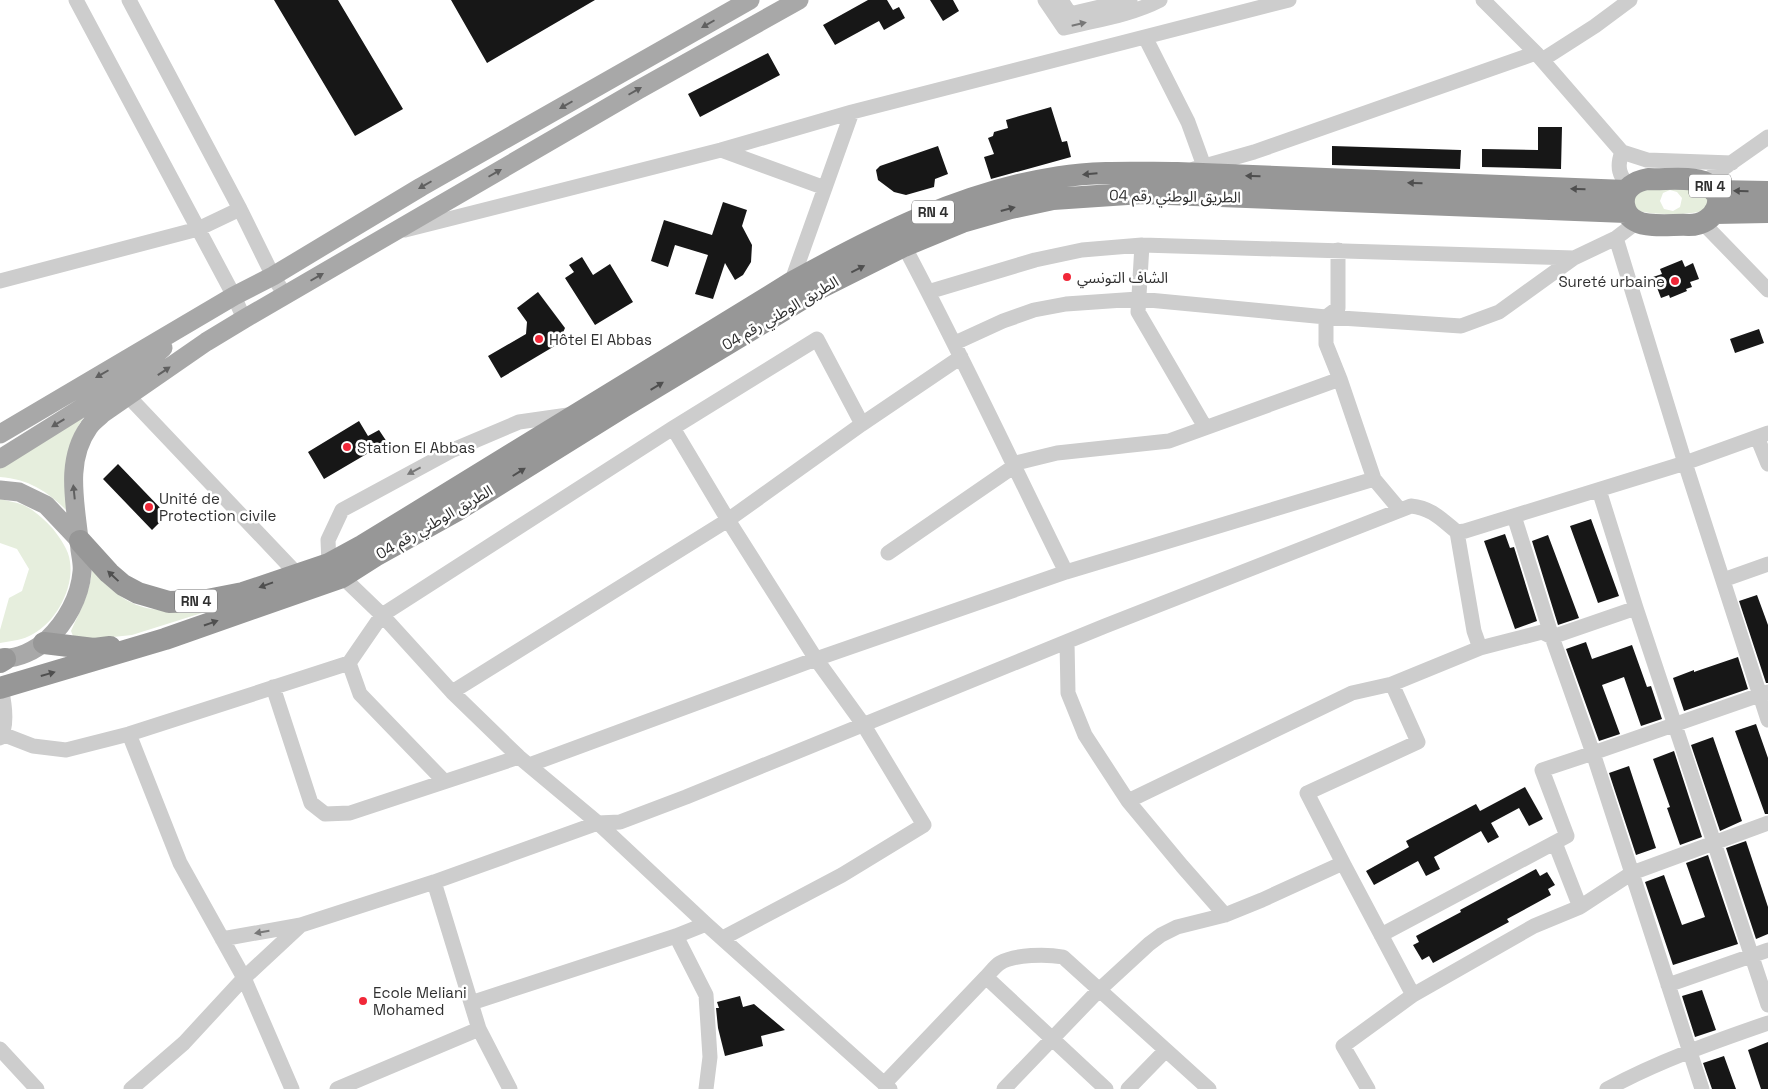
<svg xmlns="http://www.w3.org/2000/svg" width="1768" height="1089" font-family="'Space Grotesk','Noto Sans Arabic',sans-serif">
<rect width="100%" height="100%" fill="#fff"/>
<path fill="#e6eedd" fill-rule="evenodd" d="M1672 186 1704 192 1709 199C1710 203 1710 206 1706 209 1699 216 1645 215 1637 210 1632 206 1631 201 1632 196L1638 189ZM1670 190 1677 192 1682 198 1680 207 1673 211 1664 209 1660 201 1663 193Z
M85 415C63 448 62 476 70 514 50 493 30 479 0 477V467Z
M0 499C7 501 16 502 23 505 33 509 45 520 53 529 60 538 69 550 70 562 74 588 56 622 33 634 23 640 12 641 0 643V630L9 598 22 591 29 569 17 549 0 543Z
M92 570C137 621 162 611 224 606L132 635 94 639 73 636 71 631C80 611 90 593 92 570Z"/>
<path fill="#171717" d="M274 0H338L403 109 355 136Z
M451 0H595L487 63Z
M868 0H887L893 10 899 7 905 18 884 30 879 21 835 45 823 25Z
M930 0H953L959 11 943 21Z
M768 53 780 75 700 117 688 94Z
M1051 107 1062 142 1067 141 1071 157 991 179 984 157 994 154 988 138 993 136 994 132 1008 128 1006 120Z
M1538 127H1562L1561 169 1482 167V149L1538 150Z
M938 146 948 174 935 179 934 187 906 195 894 192 878 180 876 170 880 166Z
M1332 146 1461 150 1460 169 1332 165Z
M723 202 747 210 742 226 752 245 751 262 743 275 735 280 725 263 713 299 695 294 708 255 675 245 668 267 651 261 664 220 712 235Z
M582 257 593 275 610 264 633 302 595 325 565 278 574 272 569 265Z
M1682 260 1685 267 1693 263 1699 279 1690 282 1692 287 1686 289 1687 291 1670 298 1669 295 1661 298 1653 277 1662 274 1660 269Z
M538 292 565 328 558 344 501 378 488 356 526 334 527 322 517 308Z
M1759 329 1764 343 1735 353 1730 339Z
M359 421 368 436 379 430 387 442 324 479 308 452Z
M118 464 167 515 152 530 103 479Z
M1591 519 1619 596 1598 603 1570 526Z
M1505 534 1510 548 1514 547 1537 621 1515 629 1484 541Z
M1548 535 1579 618 1558 625 1532 541Z
M1757 595 1768 625V683H1766L1739 601Z
M1586 642 1592 659 1632 645 1647 687 1651 686 1662 719 1641 726 1624 677 1602 685 1620 734 1599 741 1566 649Z
M1738 657 1748 689 1684 711 1673 678 1694 670V672Z
M1756 724 1768 758V814H1765L1735 731Z
M1713 737 1742 821 1720 831 1691 745Z
M1674 751 1702 837 1680 845 1667 808 1670 807 1653 759Z
M1629 766 1656 848 1636 855 1609 773Z
M1525 787 1543 819 1529 826 1519 808 1491 823 1499 837 1488 843 1481 831 1434 857 1440 869 1426 876 1418 861 1374 885 1366 871 1409 847 1406 841 1476 804 1480 811Z
M1746 841 1768 907V934L1756 939 1726 848Z
M1708 855 1738 944 1673 965 1645 882 1664 875 1682 925 1705 917 1686 863Z
M1536 869 1540 876 1547 872 1555 885 1548 889 1551 895 1507 919 1509 922 1433 963 1429 956 1422 960 1413 945 1419 942 1416 936 1461 912 1460 910Z
M1702 990 1716 1030 1695 1037 1682 996Z
M740 996 743 1007 754 1004 785 1030 761 1036 763 1046 725 1056 718 1028 716 1008H719L717 1002Z
M1768 1042V1089H1761L1748 1050Z
M1724 1056 1736 1089H1712L1703 1063Z"/>
<g fill="none" stroke-linecap="round" stroke-linejoin="round">
<path stroke="#cdcdcd" stroke-width="15" d="M76 0 234 296 244 319
M129 0 240 209 273 276 285 295
M1045 0 1064 28C1096 20 1131 15 1160 0
M1061 0 1070 14 1130 0
M1483 0 1536 53 1622 152C1617 165 1618 177 1631 186
M1145 37 1188 122 1204 166
M1542 60 1595 26 1630 0
M721 150 825 188
M1622 152 1647 160 1732 163
M1194 169 1254 152 1536 53
M1704 182 1768 137
M1703 223 1768 290
M405 230 721 150 852 112 1289 0
M1616 238 1685 463 1768 720
M1142 245 1138 312 1205 427
M904 246C961 353 1012 463 1066 572
M1338 250V308L1326 317V344L1340 379 1374 479
M0 281 198 229 240 209
M791 283 852 112
M928 292 1035 260 1082 250 1142 245 1574 258
M955 343 1003 321 1034 310 1066 304 1138 299 1326 317 1461 326 1499 312 1574 258 1616 238 1637 222
M128 396 297 574
M568 415 519 422 453 450 342 510 328 540 329 564 382 615 452 692 519 757 598 823 706 924 890 1089
M673 428 728 520 816 659 863 724 924 825 842 875 723 938
M1757 437 1768 464
M1012 464 1057 453 1169 441 1340 379
M1599 490 1636 608 1768 1005
M1514 516 1552 637 1593 753 1702 1089
M1457 532 1474 631 1480 648
M888 553 1013 467
M1723 580 1768 564
M1067 642 1068 693 1085 735 1128 801 1182 866 1225 915
M349 663 360 694 444 781
M273 687 311 803 325 814 350 813 519 757
M452 692 728 520 862 424 961 357
M2 734 33 746 66 750 129 734 349 663 382 615 673 428 817 339 862 424
M129 734 180 863 244 978 292 1089
M0 738C8 726 4 701 1 688
M529 765 816 659 1066 572 1374 479 1400 510
M1128 801 1352 693 1392 684
M1555 843 1580 907
M1343 863 1413 995
M434 882 479 1029 510 1089
M1381 935 1567 836 1542 770 1593 753 1768 692
M676 936 706 995 710 1057 706 1089
M222 939 301 925 434 882 598 823 620 822 686 797 1105 626 1411 506C1432 508 1442 520 1457 532L1465 531 1685 463 1768 433
M986 977C991 972 995 966 1000 963 1015 954 1047 954 1063 957L1209 1089
M1668 985 1768 950
M471 1003 676 936 706 924
M0 1049 37 1089
M884 1084 986 977 1106 1089
M131 1089 184 1043 244 978 301 925
M337 1089 479 1029
M1004 1089 1099 990 1149 944 1161 935 1177 927 1225 915 1262 900 1343 863 1307 793 1418 742 1392 684 1480 648 1542 632 1552 637 1636 608
M1128 1089 1166 1050
M1368 1089 1343 1046 1413 995 1534 926 1580 907 1632 873 1768 823
M1607 1089C1659 1061 1713 1042 1768 1023"/>
<path stroke="#a8a8a8" stroke-width="19" d="M0 434 234 296 273 276 421 187 750 0
M0 459 128 379 163 348
M0 490 19 492 46 505 80 541
M0 658C17 660 36 650 48 639 66 622 80 597 82 572 83 565 81 557 80 550 77 509 63 463 89 427 92 422 98 418 102 414L206 342 244 319 638 90 799 0"/>
<path stroke="#979797" stroke-width="22" d="M1648 179C1664 180 1692 176 1706 183 1729 194 1717 225 1689 225 1675 224 1648 228 1636 221 1623 215 1619 196 1631 186 1636 182 1642 180 1648 179Z
M1714 191 1768 192
M1715 213 1768 212
M80 541 109 573 123 585 138 593 169 602 202 601 243 593 329 564 362 546 791 283C876 236 962 192 1059 177 1098 171 1138 173 1177 173L1626 191
M44 643 94 649 110 647
M0 662 5 659
M0 688 165 639 342 577 375 556 456 511 623 407 820 288 904 246 962 222 1011 208 1053 199 1142 193 1626 212"/>
</g>
<defs><path id="oneway-solid" d="M-6-.8H1V-3.2L6.5 0L1 3.2V.8H-6Z" transform="scale(1.25)"/></defs>
<g fill="#606060">
<use href="#oneway-solid" transform="translate(708 24) rotate(150)"/>
<use href="#oneway-solid" transform="translate(635 91) rotate(-30)"/>
<use href="#oneway-solid" transform="translate(566 105) rotate(150)"/>
<use href="#oneway-solid" transform="translate(495 173) rotate(-30)"/>
<use href="#oneway-solid" transform="translate(425 185) rotate(150)"/>
<use href="#oneway-solid" transform="translate(317 277) rotate(-30)"/>
<use href="#oneway-solid" transform="translate(164 371) rotate(-34)"/>
<use href="#oneway-solid" transform="translate(102 374) rotate(150)"/>
<use href="#oneway-solid" transform="translate(58 423) rotate(149)"/>
<use href="#oneway-solid" transform="translate(74 492) rotate(-96)"/>
</g>
<g fill="#777">
<use href="#oneway-solid" transform="translate(1079 24) rotate(-13)"/>
<use href="#oneway-solid" transform="translate(414 471) rotate(152)"/>
<use href="#oneway-solid" transform="translate(262 932) rotate(170)"/>
</g>
<g fill="#4f4f4f">
<use href="#oneway-solid" transform="translate(1090 174) rotate(175)"/>
<use href="#oneway-solid" transform="translate(1253 176) rotate(-178)"/>
<use href="#oneway-solid" transform="translate(1415 183) rotate(-178)"/>
<use href="#oneway-solid" transform="translate(1578 189) rotate(-178)"/>
<use href="#oneway-solid" transform="translate(1741 191) rotate(-179)"/>
<use href="#oneway-solid" transform="translate(1008 209) rotate(-15)"/>
<use href="#oneway-solid" transform="translate(858 269) rotate(-27)"/>
<use href="#oneway-solid" transform="translate(657 386) rotate(-31)"/>
<use href="#oneway-solid" transform="translate(519 472) rotate(-32)"/>
<use href="#oneway-solid" transform="translate(113 576) rotate(-137)"/>
<use href="#oneway-solid" transform="translate(266 585) rotate(160)"/>
<use href="#oneway-solid" transform="translate(211 623) rotate(-19)"/>
<use href="#oneway-solid" transform="translate(48 674) rotate(-16)"/>
</g>
<g fill="#f12738" stroke="#fff" stroke-width="2">
<circle cx="1067" cy="277" r="5"/>
<circle cx="1675" cy="281" r="5"/>
<circle cx="539" cy="339" r="5"/>
<circle cx="347" cy="447" r="5"/>
<circle cx="149" cy="507" r="5"/>
<circle cx="363" cy="1001" r="5"/>
</g>
<g text-anchor="middle" dominant-baseline="central" stroke-width="5" stroke-linejoin="round" paint-order="stroke">
<g fill="#fff" stroke="#6e6e6e" stroke-width="1">
<rect x="1689" y="174.5" width="42" height="23" rx="4"/>
<rect x="912" y="200.5" width="42" height="23" rx="4"/>
<rect x="175" y="589.5" width="42" height="23" rx="4"/>
</g>
<g font-size="14" font-weight="bold" fill="#303030">
<text x="1710" y="186">RN 4</text>
<text x="933" y="212">RN 4</text>
<text x="196" y="601">RN 4</text>
</g>
<g font-size="15" fill="#303030" stroke="#fff">
<text transform="translate(1175 196) rotate(1)">الطريق الوطني رقم 04</text>
<text transform="translate(780 313) rotate(-30)">الطريق الوطني رقم 04</text>
<text transform="translate(434 522) rotate(-30)">الطريق الوطني رقم 04</text>
</g>
<g font-size="15" fill="#303030" stroke="#fff" text-anchor="start">
<text x="1077" y="277">الشاف التونسي</text>
<text x="1665" y="281" text-anchor="end">Sureté urbaine</text>
<text x="549" y="339">Hôtel El Abbas</text>
<text x="357" y="447">Station El Abbas</text>
<text x="159" y="498">Unité de<tspan x="159" dy="17">Protection civile</tspan></text>
<text x="373" y="992">Ecole Meliani<tspan x="373" dy="17">Mohamed</tspan></text>
</g>
</g>
</svg>
